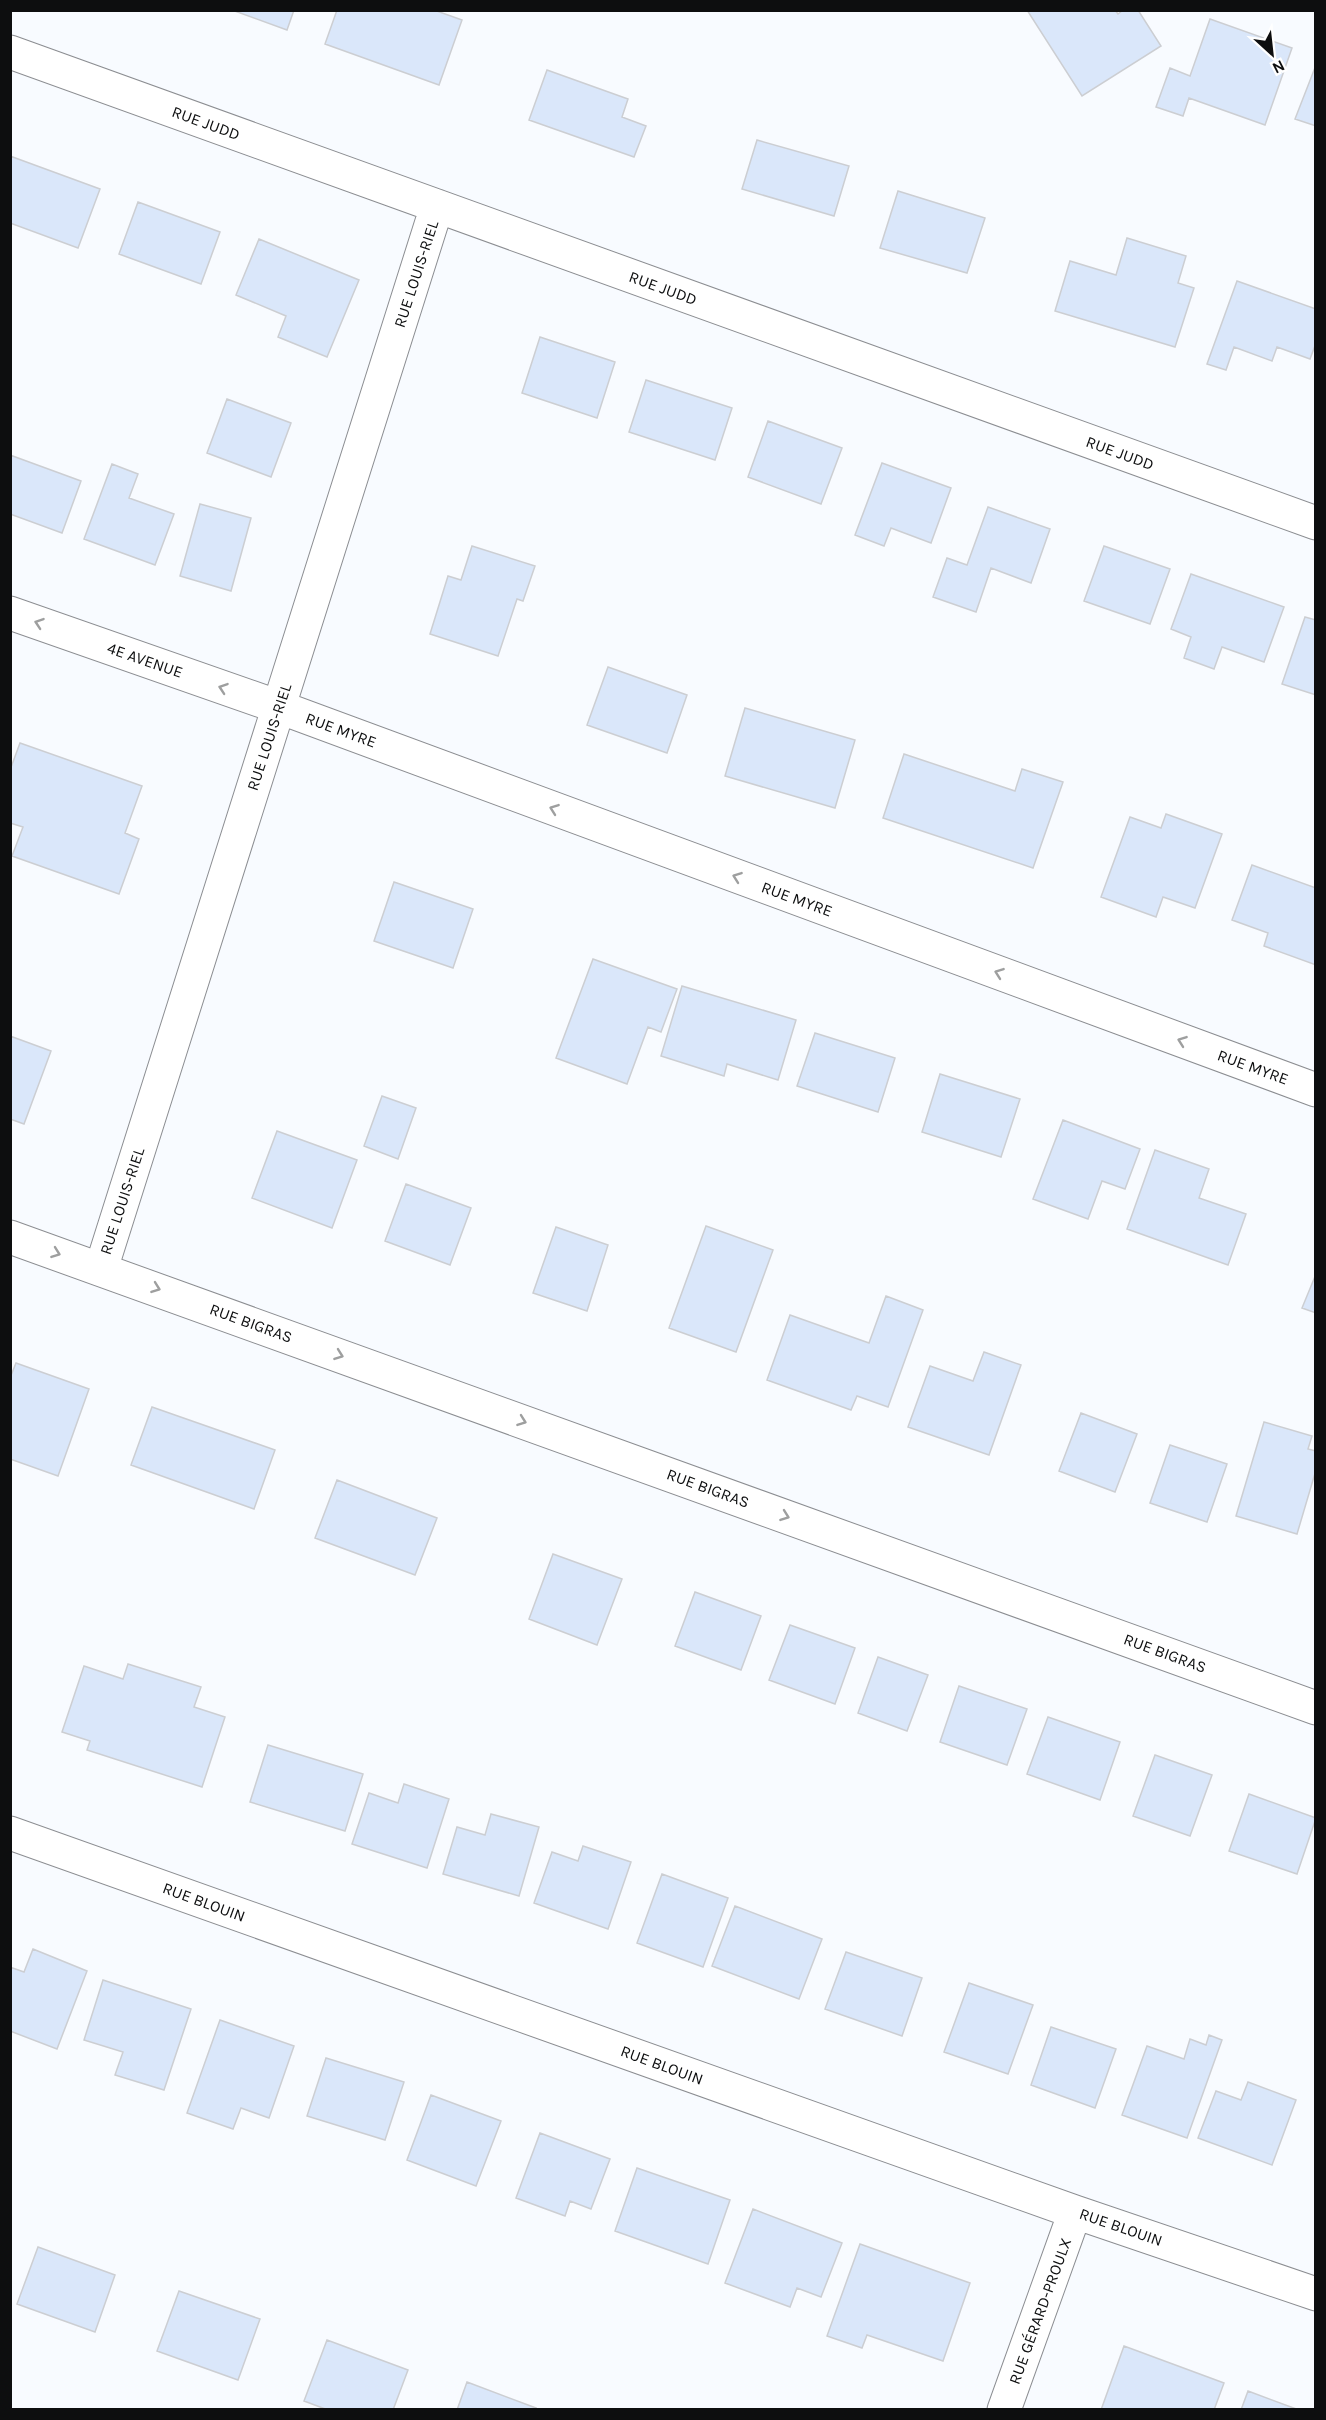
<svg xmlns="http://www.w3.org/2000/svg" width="1326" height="2420" font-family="Karla,sans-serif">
<rect width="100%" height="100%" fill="#f8fbff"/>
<path fill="#dae7fa" stroke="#ccced2" stroke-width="1.5" d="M232 10H294L287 30Z
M337 10H434L462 20 439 85 325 44Z
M1027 10H1115L1118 14 1123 10H1138L1161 46 1082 96Z
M1210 19 1292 48 1265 125 1189 98 1183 116 1156 107 1170 68 1190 76Z
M1316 65V126L1295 119Z
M547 70 628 99 622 117 646 126 634 157 529 120Z
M757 140 849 166 834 216 742 189Z
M10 156 100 189 78 248 10 223Z
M898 191 985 218 967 273 880 248Z
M138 202 220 232 201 284 119 254Z
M1127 238 1186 256 1178 283 1194 288 1175 347 1055 311 1070 261 1116 275Z
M259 239 359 280 327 357 278 337 286 316 236 295Z
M1237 281 1316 309V343L1310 359 1277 347 1272 361 1234 347 1226 370 1207 364Z
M540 337 615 362 597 418 522 393Z
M646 380 732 408 715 460 629 432Z
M227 399 291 423 271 477 207 453Z
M768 421 842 448 821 504 748 477Z
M10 455 81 481 62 533 10 514Z
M882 463 951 488 931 543 891 528 884 546 855 535Z
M112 464 138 474 129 498 174 514 155 565 84 539Z
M200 504 251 518 231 591 180 576Z
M988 507 1050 529 1031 583 991 568 976 612 933 597 947 558 967 565Z
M472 546 535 566 523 601 517 599 498 656 430 634 448 576 461 580Z
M1104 546 1170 569 1150 624 1084 601Z
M1191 574 1284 607 1264 662 1222 647 1214 669 1184 658 1191 637 1171 629Z
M1305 617 1316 620V695L1282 684Z
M608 667 687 695 667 753 587 725Z
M745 708 855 740 835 808 725 776Z
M20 743 142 786 125 833 139 839 119 894 12 856 23 827 10 823V770Z
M904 754 1015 791 1022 769 1063 782 1033 868 883 818Z
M1166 814 1222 834 1195 908 1163 897 1156 917 1101 897 1130 817 1161 828Z
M1252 865 1316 888V965L1264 946 1268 933 1232 920Z
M394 882 473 909 453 968 374 941Z
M593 959 677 989 661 1032 648 1027 627 1084 556 1058Z
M682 986 796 1020 778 1080 727 1064 724 1076 661 1056Z
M815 1033 895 1058 878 1112 797 1086Z
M10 1036 51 1051 24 1124 10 1119Z
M940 1074 1020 1099 1001 1157 922 1132Z
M382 1096 416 1108 398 1159 364 1146Z
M1063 1120 1140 1149 1125 1189 1102 1181 1088 1219 1033 1199Z
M277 1131 357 1160 332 1228 252 1198Z
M1155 1150 1209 1169 1199 1198 1246 1214 1228 1265 1127 1229Z
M406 1184 471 1208 450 1265 385 1241Z
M706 1226 773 1250 736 1352 669 1328Z
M556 1227 608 1245 587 1311 533 1293Z
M1316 1274V1313L1302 1308Z
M886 1296 923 1310 888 1407 857 1396 851 1410 767 1380 790 1315 869 1343Z
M984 1352 1021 1365 989 1455 908 1427 930 1366 973 1381Z
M16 1363 89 1389 58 1476 10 1459V1378Z
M152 1407 275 1450 254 1509 131 1465Z
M1081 1413 1137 1434 1115 1492 1059 1471Z
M1264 1422 1312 1436 1308 1449 1316 1451V1470L1297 1534 1236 1516Z
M1170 1445 1227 1464 1207 1522 1150 1503Z
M337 1480 437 1518 415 1575 315 1538Z
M553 1554 622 1579 597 1645 529 1619Z
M695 1592 761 1616 741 1670 675 1646Z
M790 1625 855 1648 835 1704 769 1680Z
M878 1657 928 1675 907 1731 858 1713Z
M128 1664 201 1687 194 1707 225 1717 202 1787 87 1750 90 1741 62 1732 84 1666 123 1679Z
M959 1686 1027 1709 1007 1765 940 1742Z
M1048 1717 1120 1742 1100 1800 1027 1774Z
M268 1745 363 1774 345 1831 250 1802Z
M1155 1755 1212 1775 1190 1836 1133 1816Z
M404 1784 449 1799 427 1868 352 1844 369 1793 398 1803Z
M1249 1794 1316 1818 1297 1874 1229 1851Z
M491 1814 539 1827 519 1896 443 1874 457 1827 485 1835Z
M583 1846 631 1862 608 1929 534 1903 552 1852 578 1861Z
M662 1874 728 1898 703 1967 637 1943Z
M735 1906 822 1939 799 1999 712 1966Z
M33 1949 87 1971 57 2049 10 2031V1967L24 1972Z
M846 1952 922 1978 902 2036 825 2009Z
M103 1980 191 2009 164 2090 115 2075 123 2052 84 2040Z
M969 1983 1033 2005 1008 2074 944 2052Z
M220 2020 294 2046 269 2118 241 2108 233 2129 187 2113Z
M1051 2027 1116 2049 1095 2108 1031 2085Z
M1209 2035 1222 2040 1187 2138 1122 2115 1147 2046 1184 2059 1190 2039 1206 2045Z
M326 2058 404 2082 385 2140 307 2116Z
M1248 2082 1296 2100 1272 2165 1198 2138 1216 2091 1241 2100Z
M431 2095 501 2121 476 2186 407 2160Z
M540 2133 610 2159 591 2209 570 2201 565 2216 516 2198Z
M637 2168 730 2200 708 2264 615 2231Z
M753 2209 842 2243 821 2297 797 2288 790 2307 725 2283Z
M860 2244 970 2283 943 2361 867 2335 862 2348 827 2336Z
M38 2247 115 2275 95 2332 17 2304Z
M179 2291 260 2319 238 2380 157 2351Z
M327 2340 408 2370 393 2410H328L304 2401Z
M1124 2346 1224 2383 1214 2410H1101Z
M467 2382 536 2408 535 2410H457Z
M1248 2391 1299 2410H1241Z"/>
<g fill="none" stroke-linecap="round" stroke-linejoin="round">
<g stroke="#8c8e92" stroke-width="35">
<path id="minor" d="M10 52 1316 523
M10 613 279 707 1316 1090
M10 1237 1316 1708
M101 1269 437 206
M10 1833 1075 2212 1316 2294
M1004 2410 1075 2212"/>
</g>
<use href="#minor" stroke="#fff" stroke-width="33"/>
</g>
<defs><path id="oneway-chevron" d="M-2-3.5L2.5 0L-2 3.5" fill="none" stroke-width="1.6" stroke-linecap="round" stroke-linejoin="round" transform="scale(1.5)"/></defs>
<g stroke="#9e9f9f">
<use href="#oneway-chevron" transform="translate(39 623) rotate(-161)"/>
<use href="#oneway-chevron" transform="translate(223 688) rotate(-161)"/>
<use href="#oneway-chevron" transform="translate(554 809) rotate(-160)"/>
<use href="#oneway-chevron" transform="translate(737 877) rotate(-160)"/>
<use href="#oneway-chevron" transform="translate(999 973) rotate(-160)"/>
<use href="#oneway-chevron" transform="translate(1182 1041) rotate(-160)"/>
<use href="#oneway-chevron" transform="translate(56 1253) rotate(20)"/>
<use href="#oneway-chevron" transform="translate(156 1288) rotate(20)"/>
<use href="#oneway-chevron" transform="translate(339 1355) rotate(20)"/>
<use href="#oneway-chevron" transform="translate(522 1421) rotate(20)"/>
<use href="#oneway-chevron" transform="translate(785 1516) rotate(20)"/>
</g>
<g text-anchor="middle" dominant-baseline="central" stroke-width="5" stroke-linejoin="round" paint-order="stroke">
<g font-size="16" fill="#0d0e0f" stroke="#fff">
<text transform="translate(206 123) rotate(20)">RUE JUDD</text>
<text transform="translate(416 274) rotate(-72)">RUE LOUIS-RIEL</text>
<text transform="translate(663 288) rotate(20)">RUE JUDD</text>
<text transform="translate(1120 453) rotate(20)">RUE JUDD</text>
<text transform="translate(145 660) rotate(19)">4E AVENUE</text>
<text transform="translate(341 730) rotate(20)">RUE MYRE</text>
<text transform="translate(269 737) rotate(-72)">RUE LOUIS-RIEL</text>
<text transform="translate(797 899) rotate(20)">RUE MYRE</text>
<text transform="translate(1253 1067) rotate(20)">RUE MYRE</text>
<text transform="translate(122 1201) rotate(-72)">RUE LOUIS-RIEL</text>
<text transform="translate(251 1323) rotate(20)">RUE BIGRAS</text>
<text transform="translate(708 1488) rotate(20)">RUE BIGRAS</text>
<text transform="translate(1165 1653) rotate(20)">RUE BIGRAS</text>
<text transform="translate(204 1902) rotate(20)">RUE BLOUIN</text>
<text transform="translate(662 2065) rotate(20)">RUE BLOUIN</text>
<text transform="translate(1121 2227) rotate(19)">RUE BLOUIN</text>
<text transform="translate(1040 2311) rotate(-70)">RUE GÉRARD-PROULX</text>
</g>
</g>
<rect width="1326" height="2420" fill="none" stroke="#0d0e0f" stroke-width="24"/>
<g transform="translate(1272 54) rotate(153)" stroke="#ffffff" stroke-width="4.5" paint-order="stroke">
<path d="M0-4.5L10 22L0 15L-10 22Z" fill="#0d0e0f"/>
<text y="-9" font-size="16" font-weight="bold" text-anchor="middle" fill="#0d0e0f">N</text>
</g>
</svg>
